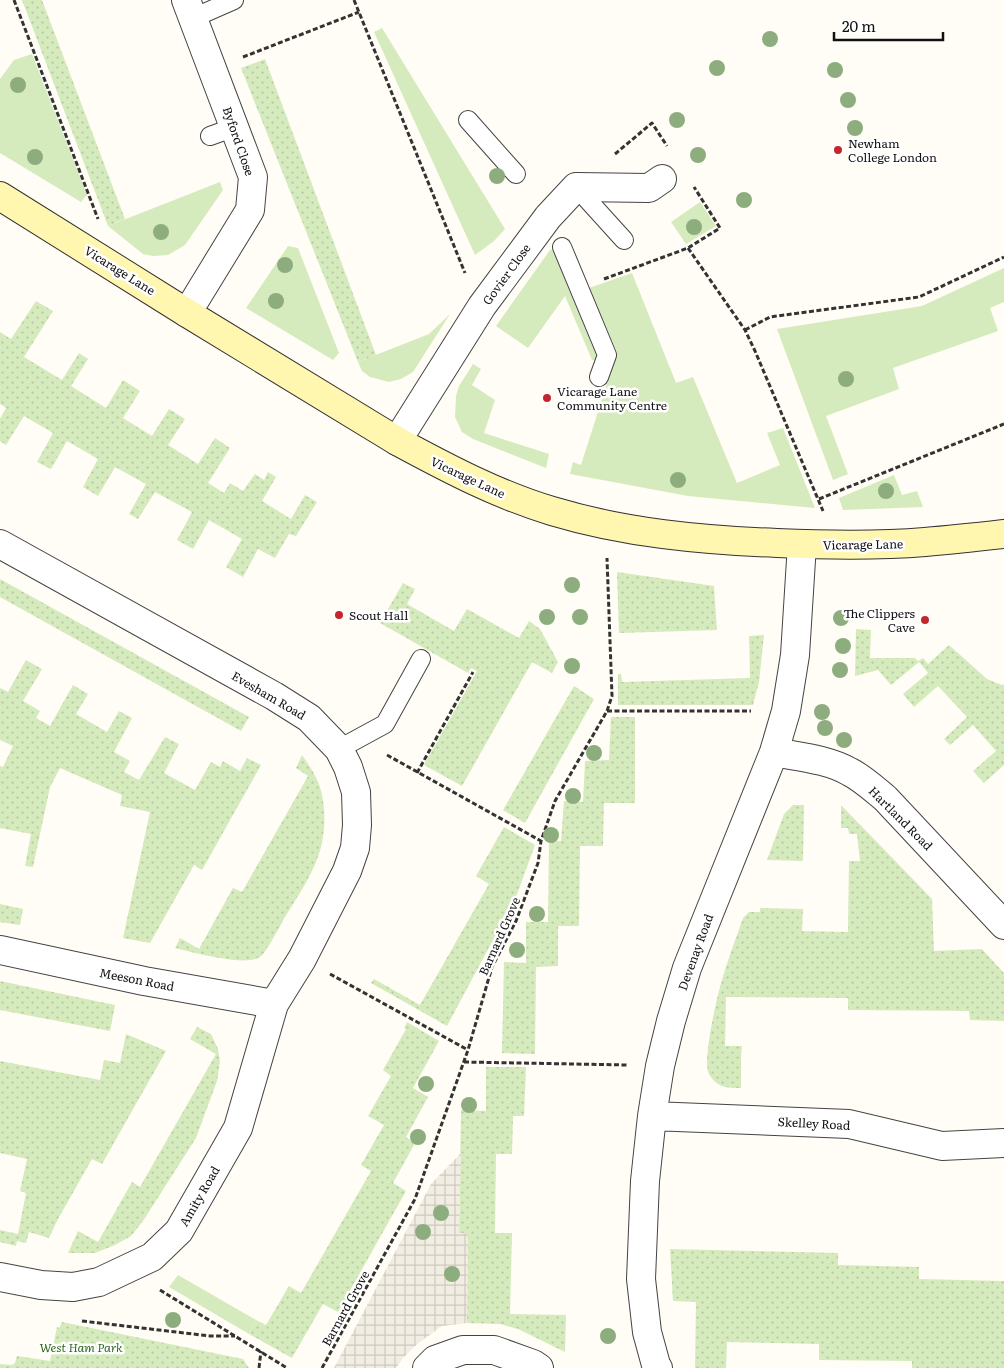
<svg xmlns="http://www.w3.org/2000/svg" width="1004" height="1368" font-family="Literata,serif">
<defs>
<pattern id="park-dots" width="8" height="8" patternUnits="userSpaceOnUse" patternTransform="scale(1.25)"><rect width="8" height="8" fill="#d5ebbd"/><path d="M2 2h.1M6 6h.1" fill="none" stroke="#b6c8a1" stroke-width="1.8" stroke-linecap="round"/></pattern>
<pattern id="plaza-grid" width="8" height="8" patternUnits="userSpaceOnUse" patternTransform="scale(1.25)"><rect width="8" height="8" fill="#f1ede2"/><path d="M0 4h8M4 0v8" fill="none" stroke="#cecac1"/></pattern>
</defs>
<rect width="100%" height="100%" fill="#fffdf5"/>
<path fill="#d5ebbd" d="M382 28 505 229 494 241 475 255 374 32Z
M32 54 87 195 81 202 0 153V79L14 60Z
M220 182 223 190 185 245 168 255 153 256 143 254 108 226Z
M700 202 716 226 686 244 671 222Z
M288 246 298 248 339 353 333 360 246 308Z
M555 249 600 361 592 360 565 296 528 348 496 326 550 250Z
M1004 268V302L990 308 998 331 893 368 899 389 826 416 848 474 833 480 777 329 922 306Z
M632 273 676 383 693 377 737 483 780 465 767 433 783 428 815 508 688 496 570 474 573 462 581 465 617 352 589 288Z
M450 314 413 372 401 379 389 382 370 377 362 371 358 362 429 334Z
M473 364 481 369 472 385 495 400 484 433 549 454 546 468 473 439 462 432 455 417 456 396 459 386Z
M894 475 902 495 917 491 923 507 843 510 839 498Z
M178 1275 256 1320 249 1334 169 1287Z"/>
<path fill="url(#park-dots)" d="M22 0H42L125 219 108 226Z
M265 59 376 355 358 362 241 68Z
M36 301 53 311 24 357 62 380 79 353 88 359 71 386 106 408 123 380 140 391 123 418 152 436 169 409 185 419 168 445 198 464 215 438 230 448 208 483 224 493 230 483 243 491 255 474 264 480 268 472 276 477 262 501 291 519 305 495 317 502 296 536 289 534 275 558 258 549 243 577 226 567 242 539 209 520 193 549 177 540 192 512 155 492 138 519 129 514 146 484 115 467 98 496 83 487 98 459 67 441 51 469 37 462 53 433 24 416 6 445 0 441V419L6 408 0 404V332L11 339Z
M617 572 714 586 717 630 619 633Z
M0 579 249 717 241 731 0 597Z
M403 583 415 589 407 604 454 631 467 609 519 638 529 621 540 629 558 662 552 673 532 662 462 786 424 765 477 671 471 668 468 673 380 623Z
M856 629 871 630 870 658H915L918 661 923 658 928 664 949 645 987 679 1002 685 1004 684V765L984 783 973 771 996 751 973 725 950 745 944 739 967 717 938 686 914 707 903 694 928 673 919 662 891 685 878 670 855 676Z
M764 635 759 682 753 705H618V674H621L622 682 750 678 749 636Z
M26 660 42 669 23 701 40 711 36 718 50 726 73 685 88 694 76 714 107 732 119 711 132 718 114 752 130 761 124 772 139 780 165 737 179 744 164 773 195 790 211 762 220 767 223 761 240 771 247 758 261 765 202 870 194 865 150 943 123 938 150 812 120 806 122 795 60 768 50 787 33 867 25 866 31 834 0 828V766L3 767 13 746 0 740V688L8 692Z
M574 686 594 699 525 823 503 810Z
M611 717H635V803H604L603 846H580L579 926H558V966L536 967 535 1054 502 1053 504 962 526 963V922H548L549 841H561L564 801 583 802 585 761 609 760Z
M302 755C308 764 314 772 318 782 327 804 326 835 318 857 310 878 297 898 285 917 281 924 266 953 261 956 247 968 193 952 175 948L180 938 199 949 233 888 242 892 308 776 296 768Z
M793 805H804L803 861 767 860 784 814Z
M841 805 932 899 934 951 982 949 1004 973V1021L970 1020 969 1011 848 1010V998L726 997 725 1046H742L741 1056V1088C727 1088 717 1088 709 1074 702 1063 716 1002 720 987 726 964 735 941 743 918L749 912H760V908L803 909 802 931 848 932 849 861H860L857 834H849L848 828H841Z
M504 827 535 845 516 897 447 1026 371 983 374 979 420 1005 489 884 476 876Z
M0 904 23 909 20 925 0 922Z
M0 981 115 1005 110 1031 0 1010Z
M407 1022 439 1041 413 1088 428 1097 406 1137 415 1143 393 1183 406 1191 338 1312 323 1304 292 1358 249 1334 256 1320 266 1325 289 1286 301 1293 371 1171 361 1165 384 1125 368 1116 391 1076 383 1070 406 1029 404 1028Z
M197 1027 211 1034 218 1049 220 1062 217 1081 196 1138 143 1221 131 1236 115 1245 95 1253H68L78 1231 98 1242 132 1182 140 1187 216 1054 190 1039Z
M126 1034 166 1051 102 1164 92 1159 58 1219 49 1238 29 1232 26 1243 17 1241 16 1246 0 1242V1230L18 1234 26 1193 20 1191 27 1159 0 1153V1061L100 1080 104 1060 120 1063Z
M486 1067H526L524 1116H513L512 1154H496L495 1233H512L510 1314 566 1315 565 1352 518 1329 500 1324 467 1323 468 1234 459 1233 461 1110 486 1111Z
M670 1249 838 1253V1265L919 1267V1279L1004 1281V1368H912V1361L819 1360V1344L727 1342 726 1368H695L696 1302 673 1301Z
M62 1322 243 1359 249 1368H0V1364L12 1365 15 1363 17 1356 50 1361 57 1327 59 1328Z"/>
<path fill="url(#plaza-grid)" d="M461 1153 459 1233 468 1234 467 1323 442 1326 416 1345 403 1358 396 1368H334L431 1184Z"/>
<g fill="none" stroke-linecap="round" stroke-linejoin="round">
<g stroke="#444" stroke-width="20">
<path id="service" d="M193 18 234 0
M468 120 516 174
M210 136 235 127
M576 187 624 240
M562 247 607 355 599 377
M339 749 385 724 421 659"/>
</g>
<g stroke="#444" stroke-width="30">
<path id="minor" d="M186 0 253 177 250 210 187 313
M397 441 482 306 548 217 576 187 649 188 662 179
M0 544 274 696 309 718 339 749 348 767 356 792 357 825 355 848 347 871 302 959 274 1004 238 1128 179 1231 152 1257 99 1282 73 1287 41 1285 0 1277
M774 752C799 757 827 759 850 772 862 778 874 789 885 798L1004 925
M0 950 144 981 274 1004
M652 1116 849 1124 942 1146 1004 1143
M427 1368 435 1360 463 1350H494L533 1364 539 1368
M658 1368 656 1365 647 1332 641 1279 645 1181 652 1116 660 1066 671 1021 687 968 774 752 786 711 795 655 802 544"/>
</g>
<g stroke="#333" stroke-width="30">
<path id="secondary" d="M0 196 187 313 397 441C447 468 498 495 552 511 625 533 701 540 777 543 826 545 876 546 925 542 951 540 978 537 1004 534"/>
</g>
<path stroke="#333" stroke-width="3" stroke-dasharray="5 2.5" stroke-linecap="butt" d="M14 0 98 219
M354 0 465 273
M243 57 359 12
M615 154 652 123 667 146
M688 248 745 330 755 351 823 511
M604 279 688 248 720 228 694 187
M745 330 770 317 919 297 1004 257
M819 499 1004 424
M607 711H751
M387 755 541 841
M417 773 473 672
M330 974 468 1050
M464 1062 628 1065
M160 1290 287 1368
M82 1321 210 1336H235
M259 1368 261 1351
M322 1368 415 1199 468 1050 492 967 516 921 538 863 541 841 555 801 607 711 612 696 607 558"/>
<use href="#service" stroke="#fff" stroke-width="18"/>
<use href="#minor" stroke="#fff" stroke-width="28"/>
<use href="#secondary" stroke="#fff6b0" stroke-width="28"/>
</g>
<g fill="#8dad7f">
<circle cx="770" cy="39" r="8"/>
<circle cx="717" cy="68" r="8"/>
<circle cx="835" cy="70" r="8"/>
<circle cx="18" cy="85" r="8"/>
<circle cx="848" cy="100" r="8"/>
<circle cx="677" cy="120" r="8"/>
<circle cx="855" cy="128" r="8"/>
<circle cx="698" cy="155" r="8"/>
<circle cx="35" cy="157" r="8"/>
<circle cx="497" cy="176" r="8"/>
<circle cx="744" cy="200" r="8"/>
<circle cx="694" cy="227" r="8"/>
<circle cx="161" cy="232" r="8"/>
<circle cx="285" cy="265" r="8"/>
<circle cx="276" cy="301" r="8"/>
<circle cx="846" cy="379" r="8"/>
<circle cx="678" cy="480" r="8"/>
<circle cx="886" cy="491" r="8"/>
<circle cx="572" cy="585" r="8"/>
<circle cx="547" cy="617" r="8"/>
<circle cx="580" cy="617" r="8"/>
<circle cx="841" cy="618" r="8"/>
<circle cx="843" cy="646" r="8"/>
<circle cx="572" cy="666" r="8"/>
<circle cx="840" cy="670" r="8"/>
<circle cx="822" cy="712" r="8"/>
<circle cx="825" cy="728" r="8"/>
<circle cx="844" cy="740" r="8"/>
<circle cx="594" cy="753" r="8"/>
<circle cx="573" cy="796" r="8"/>
<circle cx="551" cy="835" r="8"/>
<circle cx="537" cy="914" r="8"/>
<circle cx="517" cy="950" r="8"/>
<circle cx="426" cy="1084" r="8"/>
<circle cx="469" cy="1105" r="8"/>
<circle cx="418" cy="1137" r="8"/>
<circle cx="441" cy="1213" r="8"/>
<circle cx="423" cy="1232" r="8"/>
<circle cx="452" cy="1274" r="8"/>
<circle cx="173" cy="1320" r="8"/>
<circle cx="608" cy="1336" r="8"/>
</g>
<g fill="#c4262e" stroke="#fff" stroke-width="2">
<circle cx="838" cy="150" r="5"/>
<circle cx="547" cy="398" r="5"/>
<circle cx="339" cy="615" r="5"/>
<circle cx="925" cy="620" r="5"/>
</g>
<g text-anchor="middle" dominant-baseline="central" stroke-width="5" stroke-linejoin="round" paint-order="stroke">
<g font-size="12" fill="#111" stroke="#fff">
<text transform="translate(239 141) rotate(71)">Byford Close</text>
<text transform="translate(120 270) rotate(32)">Vicarage Lane</text>
<text transform="translate(506 274) rotate(-54)">Govier Close</text>
<text transform="translate(468 477) rotate(25)">Vicarage Lane</text>
<text transform="translate(863 544) rotate(-1)">Vicarage Lane</text>
<text transform="translate(269 695) rotate(30)">Evesham Road</text>
<text transform="translate(901 818) rotate(45)">Hartland Road</text>
<text transform="translate(499 936) rotate(-66)">Barnard Grove</text>
<text transform="translate(695 952) rotate(-70)">Devenay Road</text>
<text transform="translate(137 979) rotate(11)">Meeson Road</text>
<text transform="translate(814 1123) rotate(3)">Skelley Road</text>
<text transform="translate(199 1196) rotate(-60)">Amity Road</text>
<text transform="translate(345 1308) rotate(-61)">Barnard Grove</text>
</g>
<g font-size="12" fill="#111" stroke="#fff" text-anchor="start">
<text x="848" y="143">Newham<tspan x="848" dy="14">College London</tspan></text>
<text x="557" y="391">Vicarage Lane<tspan x="557" dy="14">Community Centre</tspan></text>
<text x="915" y="613" text-anchor="end">The Clippers<tspan x="915" dy="14">Cave</tspan></text>
<text x="349" y="615">Scout Hall</text>
</g>
<g font-size="12" font-style="italic" fill="#2f6b1f" stroke="#fff">
<text x="81" y="1347">West Ham Park</text>
</g>
</g>
<path d="M834 32v8h109v-8" fill="none" stroke="#111111" stroke-width="2.5"/>
<text x="842" y="32" font-size="15" fill="#111111" stroke="#ffffff" stroke-width="4" paint-order="stroke">20 m</text>
</svg>
